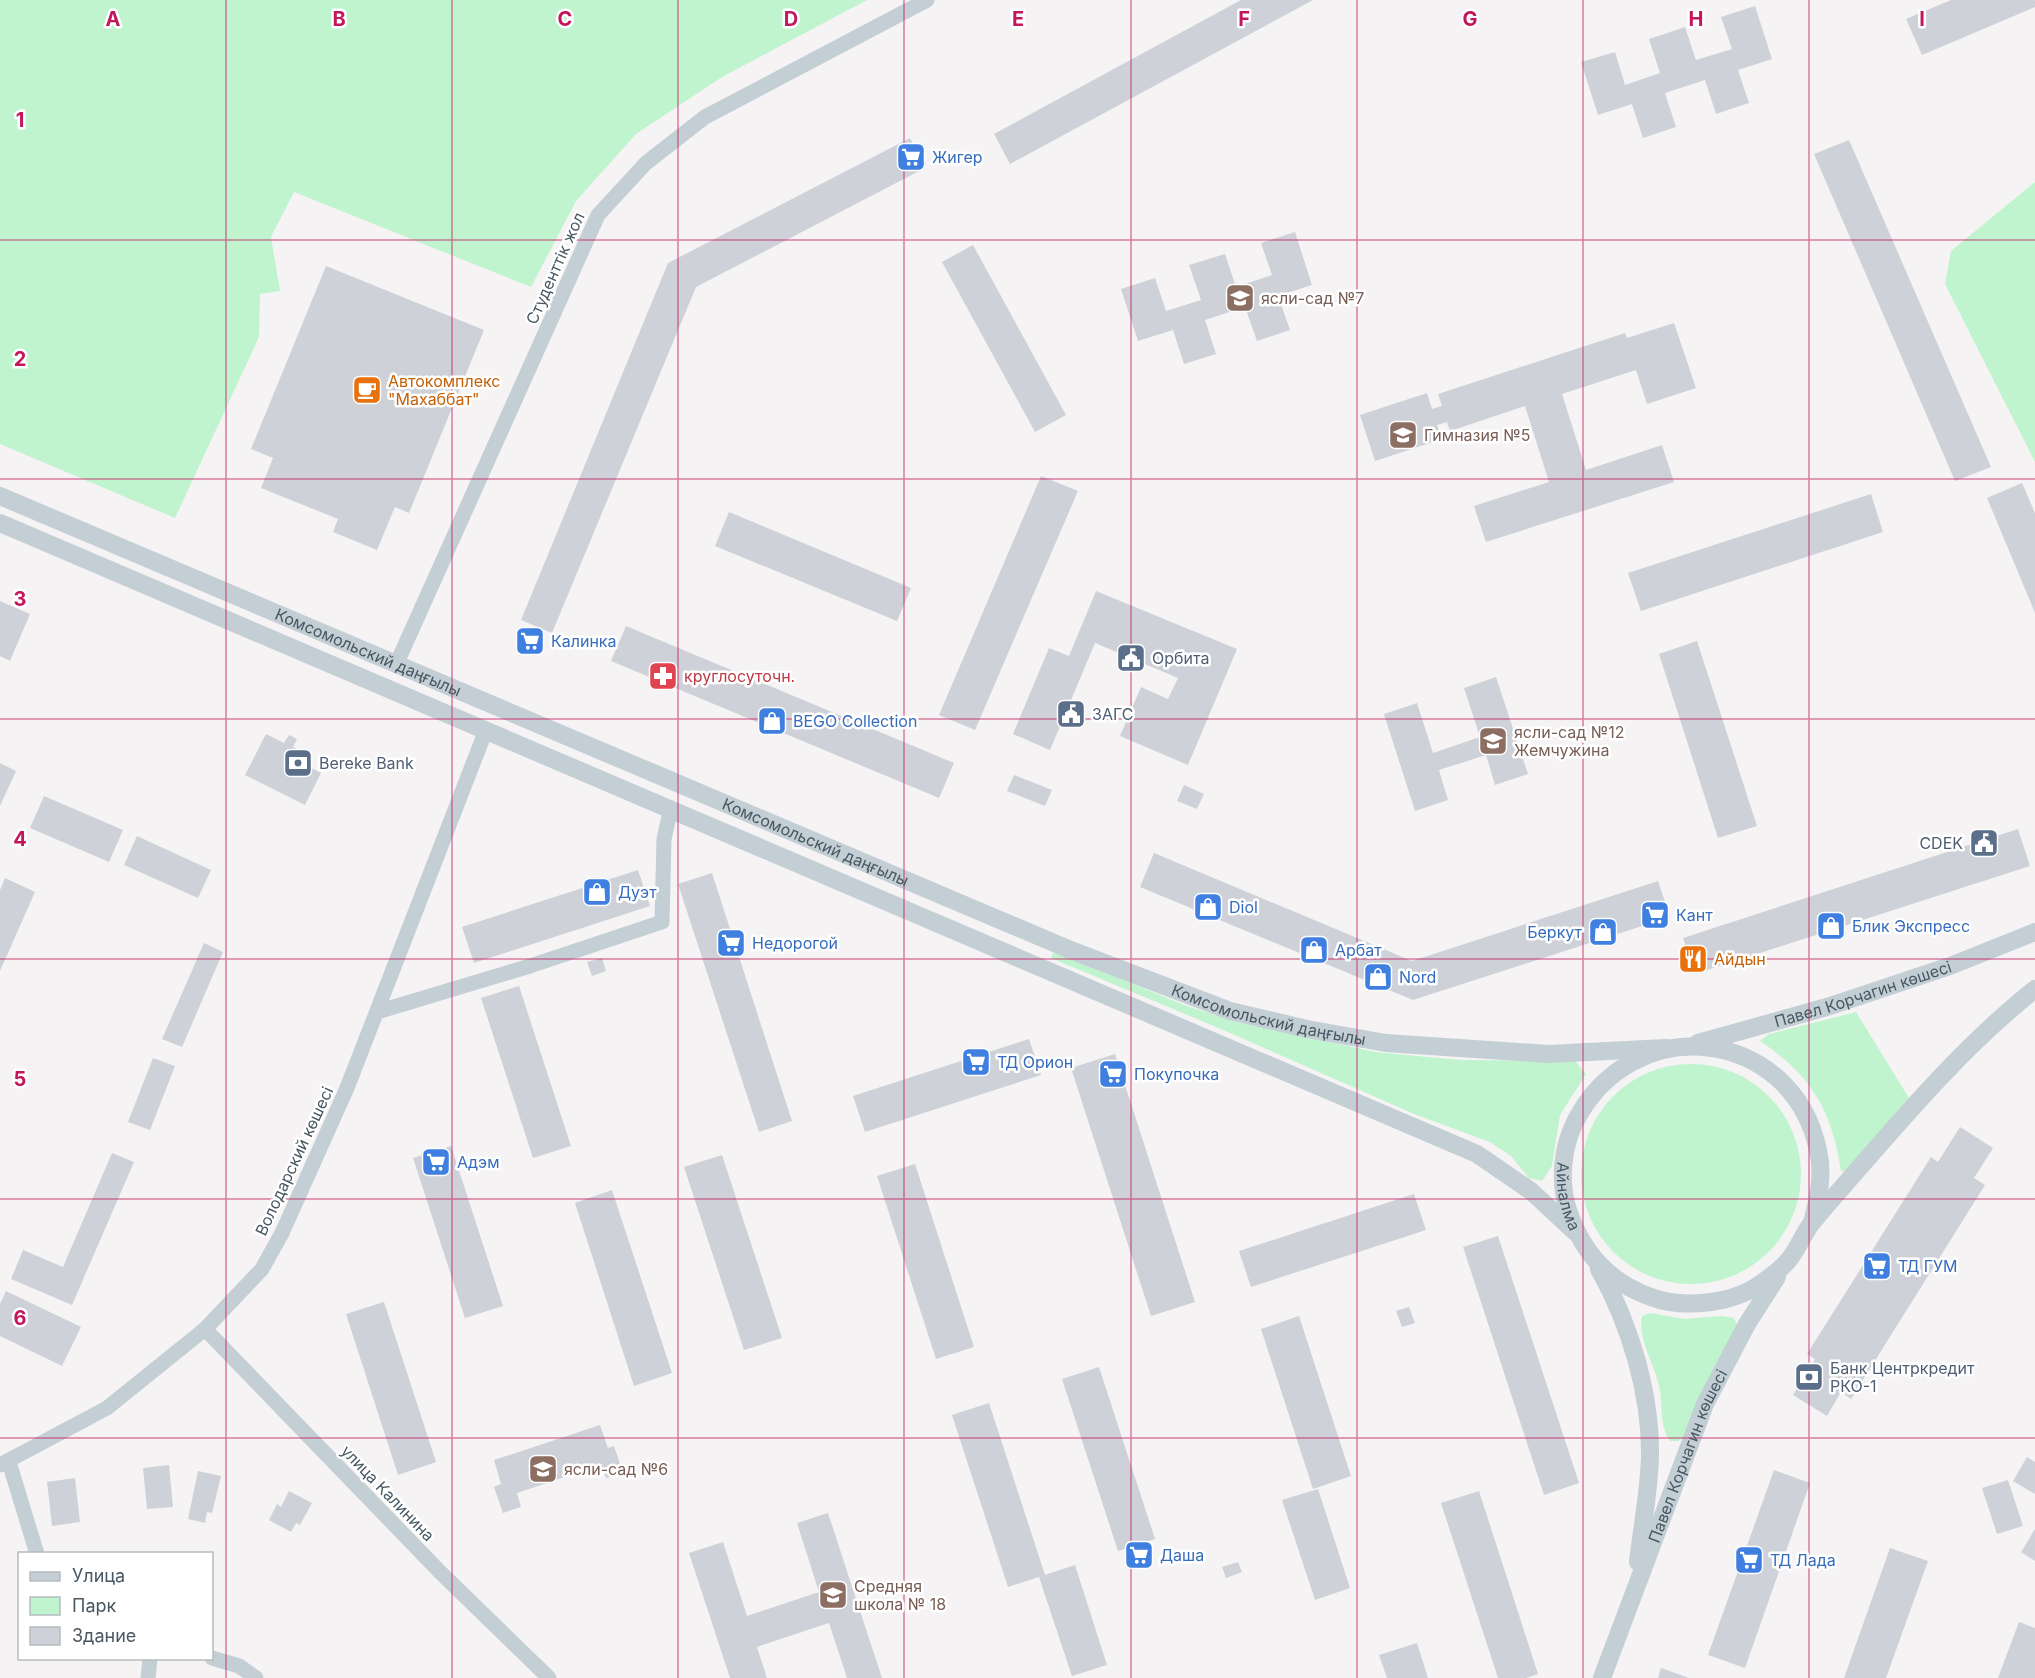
<svg xmlns="http://www.w3.org/2000/svg" width="2035" height="1678" font-family="Inter,sans-serif">
<rect width="100%" height="100%" fill="#f5f3f3"/>
<path fill="#c0f4cf" d="M0 0H867L722 77 636 134 576 201 531 287 294 192 271 237 280 291 260 294 259 337 175 518 0 444Z
M2035 182V462L1945 284 1951 251Z
M1054 951 1184 1005 1233 1021 1375 1052 1460 1060 1575 1061 1586 1074 1560 1115 1552 1166 1542 1181 1529 1178 1511 1156 1490 1142 1414 1114 1221 1029 1051 958Z
M1856 1012 1909 1098 1849 1172 1841 1171C1832 1110 1811 1075 1760 1041L1769 1034Z
M1581 1174a110 110 0 1 1 220 0a110 110 0 1 1-220 0Z
M1650 1313 1684 1319 1722 1316 1734 1318 1738 1327 1684 1437 1678 1441H1670C1659 1426 1663 1403 1659 1385 1654 1364 1637 1336 1642 1316Z"/>
<path fill="#ced2d8" d="M1241 0H1313L1010 164 994 134Z
M1951 0H2035V7L1922 55 1906 19Z
M1755 6 1772 59 1738 70 1749 103 1716 114 1705 80 1665 93 1676 127 1643 138 1632 104 1598 115 1581 62 1615 52 1625 85 1660 73 1649 39 1685 27 1696 60 1732 49 1721 17Z
M910 138 925 168 696 287 552 633 521 620 668 263Z
M1849 140 1991 467 1955 481 1814 154Z
M1295 232 1312 285 1278 296 1290 330 1257 341 1245 307 1205 320 1216 354 1184 364 1173 330 1138 341 1121 289 1155 278 1166 311 1201 300 1189 265 1225 254 1236 287 1272 275 1261 243Z
M973 245 1066 415 1035 432 942 262Z
M326 266 484 330 409 513 395 507 377 550 333 532 338 519 261 488 273 458 251 449Z
M1674 323 1696 388 1647 404 1636 370 1562 394 1586 470 1662 445 1674 482 1486 542 1474 506 1549 482 1525 406 1450 431 1447 422 1437 425 1442 439 1375 461 1360 415 1427 393 1432 409 1442 406 1438 394 1625 333 1627 338Z
M1041 476 1078 491 975 730 939 715Z
M2022 483 2035 513V613L1987 498Z
M1871 494 1883 532 1641 611 1628 573Z
M729 512 911 588 897 621 715 546Z
M1096 591 1237 649 1188 765 1120 736 1141 687 1168 699 1178 678 1095 643 1050 750 1013 734 1049 648 1069 656Z
M0 601 30 614 10 661 0 656Z
M626 626 954 763 939 798 611 661Z
M1697 641 1757 826 1718 838 1659 654Z
M1496 677 1528 774 1495 785 1486 755 1439 770 1448 800 1415 811 1384 714 1417 703 1433 753 1480 737 1464 688Z
M266 734 284 743 289 735 297 739 293 747 297 749 292 758 321 773 305 805 245 775Z
M0 763 16 771 0 806Z
M1014 775 1052 790 1045 806 1007 791Z
M1184 785 1204 794 1197 809 1177 801Z
M44 796 123 830 109 862 30 828Z
M2018 829 2030 866 1695 974 1683 938Z
M137 836 211 870 198 898 124 865Z
M1154 853 1412 961 1658 881 1670 917 1413 1000 1140 887Z
M638 870 650 906 474 963 462 927Z
M712 873 792 1121 759 1132 678 884Z
M5 878 35 892 0 971V890Z
M204 943 223 952 182 1047 162 1039Z
M602 958 606 971 592 976 587 962Z
M519 986 571 1146 533 1158 481 998Z
M1029 1039 1041 1075 865 1132 853 1096Z
M1115 1054 1195 1302 1151 1316 1071 1068Z
M153 1058 175 1066 150 1130 128 1122Z
M1960 1127 1993 1148 1974 1178 1985 1185 1851 1399 1841 1392 1827 1416 1793 1395 1815 1359 1807 1354 1931 1157 1938 1162Z
M451 1146 503 1306 465 1318 413 1158Z
M112 1153 134 1162 72 1305 11 1279 23 1250 63 1267Z
M722 1155 782 1338 744 1350 684 1167Z
M915 1164 974 1347 936 1359 877 1176Z
M612 1190 672 1373 634 1386 575 1203Z
M1414 1194 1426 1230 1251 1287 1239 1251Z
M1498 1236 1579 1483 1544 1495 1463 1247Z
M6 1291 81 1327 62 1366 0 1336V1304Z
M384 1302 436 1462 398 1475 346 1314Z
M1409 1307 1415 1323 1402 1327 1396 1311Z
M1299 1316 1351 1476 1313 1489 1261 1329Z
M1099 1367 1155 1539 1118 1551 1062 1379Z
M989 1403 1045 1575 1075 1565 1107 1665 1072 1676 1039 1577 1008 1587 952 1415Z
M600 1425 608 1448 614 1446 623 1473 606 1478 601 1465 517 1493 521 1507 503 1513 494 1487 501 1484 494 1460Z
M2027 1457 2035 1462V1494L2013 1481Z
M169 1465 173 1507 147 1509 143 1468Z
M1774 1470 1810 1483 1745 1668 1708 1655Z
M198 1471 221 1476 212 1513 207 1512 205 1523 188 1519Z
M75 1478 80 1522 52 1526 47 1482Z
M2008 1480 2023 1526 1997 1534 1982 1488Z
M1318 1489 1350 1588 1315 1600 1282 1500Z
M289 1491 312 1503 300 1525 296 1523 291 1532 269 1520 277 1504 281 1507Z
M1479 1491 1538 1674 1526 1678H1498L1441 1503Z
M828 1513 882 1678H847L829 1623 757 1647 767 1678H730L689 1553 723 1542 747 1616 819 1592 797 1523Z
M2035 1529V1561L2021 1552Z
M1890 1548 1928 1561 1886 1678H1844Z
M1238 1562 1242 1572 1226 1578 1222 1567Z
M2019 1622 2035 1628V1678H1998Z
M1417 1643 1428 1678H1387L1379 1655Z
M1661 1668 1689 1678H1658Z"/>
<g fill="none" stroke-linecap="round" stroke-linejoin="round">
<path stroke="#c3ced5" stroke-width="15" d="M396 665 598 215 646 163 705 117 927 0
M377 1012 530 966 662 922 664 839 671 808
M205 1329 440 1572 549 1678
M9 1462 37 1554
M0 1465 107 1408 205 1329 262 1269 282 1233 347 1088 486 730
M212 1658 239 1666 256 1678
M148 1678 150 1658"/>
<g stroke="#c3ced5" stroke-width="18">
<path id="s1" d="M0 496 1073 951 1230 1011 1307 1029 1386 1043 1549 1054 1666 1048"/>
<path d="M0 523 1477 1154 1531 1191 1575 1232"/>
<path id="s2" d="M1698 1043 1827 1007 1950 966 2035 932"/>
<path id="s3" d="M1812 1223C1818 1199 1824 1175 1818 1150 1792 1027 1632 1009 1575 1122 1562 1148 1559 1182 1568 1210 1582 1252 1608 1282 1651 1297 1683 1309 1732 1304 1760 1284 1769 1278 1780 1270 1787 1262 1797 1251 1802 1236 1811 1224 1816 1218 1821 1212 1826 1206 1892 1131 1956 1052 2035 989"/>
<path d="M1599 1269C1630 1324 1651 1394 1650 1457 1649 1492 1642 1527 1638 1562"/>
<path id="s4" d="M1602 1678 1705 1404 1747 1324 1777 1277"/>
</g>
</g>
<path fill="none" stroke="#c2185b" stroke-width="1.5" stroke-opacity="0.55" d="M226 0V1678M452 0V1678M678 0V1678M904 0V1678M1131 0V1678M1357 0V1678M1583 0V1678M1809 0V1678M0 240H2035M0 479H2035M0 719H2035M0 959H2035M0 1199H2035M0 1438H2035"/>
<defs>
<g id="supermarket-square" transform="scale(1.5)"><rect x="-9" y="-9" width="18" height="18" rx="4" fill="#3f7fe0" stroke="#fff"/><path d="M-6-5.5h2.5l.6 2H6L4.5 2H-2.5L-4.4-4H-6ZM-1.5 3.2a1.3 1.3 0 1 0 .1 0ZM3 3.2a1.3 1.3 0 1 0 .1 0Z" fill="#fff"/></g>
<g id="school-square" transform="scale(1.5)"><rect x="-9" y="-9" width="18" height="18" rx="4" fill="#8d6e63" stroke="#fff"/><path d="M0-5L7-2L0 1L-7-2ZM-4 1L0 2.5L4 1V4Q0 6-4 4Z" fill="#fff"/></g>
<g id="cafe-square" transform="scale(1.5)"><rect x="-9" y="-9" width="18" height="18" rx="4" fill="#e8710a" stroke="#fff"/><path d="M-5.5-4.5H6V0H3Q3 3.5 0 3.5H-2.5Q-5.5 3.5-5.5 0ZM3-3.2v2h1.7v-2ZM-6 4.5H4V6H-6Z" fill="#fff"/></g>
<g id="civic-square" transform="scale(1.5)"><rect x="-9" y="-9" width="18" height="18" rx="4" fill="#5c6f8a" stroke="#fff"/><path d="M-.6-6.5H3V-4.5H.6V-3L4-1V1h2V6H-6V1h2V-1L-.6-3ZM-1.2 2.5V6h2.4V2.5Z" fill="#fff"/></g>
<g id="pharmacy-square" transform="scale(1.5)"><rect x="-9" y="-9" width="18" height="18" rx="4" fill="#e0444e" stroke="#fff"/><path d="M-2-6h4v4h4v4h-4v4h-4v-4h-4v-4h4Z" fill="#fff"/></g>
<g id="shop-square" transform="scale(1.5)"><rect x="-9" y="-9" width="18" height="18" rx="4" fill="#3f7fe0" stroke="#fff"/><path d="M-5-2.5h2.3a2.7 3.5 0 0 1 5.4 0H5L5.5 6h-11ZM-1.5-2.5h3a1.5 2.3 0 0 0-3 0Z" fill="#fff"/></g>
<g id="bank-square" transform="scale(1.5)"><rect x="-9" y="-9" width="18" height="18" rx="4" fill="#5c6f8a" stroke="#fff"/><path d="M-6-4H6V4H-6ZM0-2.3a2.3 2.3 0 1 0 0 4.6a2.3 2.3 0 1 0 0-4.6Z" fill="#fff"/></g>
<g id="restaurant-square" transform="scale(1.5)"><rect x="-9" y="-9" width="18" height="18" rx="4" fill="#e8710a" stroke="#fff"/><path d="M-5-6h1v4h1v-4h1v4h1v-4h1v5L-1.5 .5V6h-2V.5L-5-1ZM5-6V6H3V1.5H1.5Q1.5-4 5-6Z" fill="#fff"/></g>
</defs>
<g fill-rule="evenodd">
<use href="#supermarket-square" x="911" y="157"/>
<use href="#school-square" x="1240" y="298"/>
<use href="#cafe-square" x="367" y="390"/>
<use href="#school-square" x="1403" y="435"/>
<use href="#supermarket-square" x="530" y="641"/>
<use href="#civic-square" x="1131" y="658"/>
<use href="#pharmacy-square" x="663" y="676"/>
<use href="#civic-square" x="1071" y="714"/>
<use href="#shop-square" x="772" y="721"/>
<use href="#school-square" x="1493" y="741"/>
<use href="#bank-square" x="298" y="763"/>
<use href="#civic-square" x="1984" y="843"/>
<use href="#shop-square" x="597" y="892"/>
<use href="#shop-square" x="1208" y="907"/>
<use href="#supermarket-square" x="1655" y="915"/>
<use href="#shop-square" x="1831" y="926"/>
<use href="#shop-square" x="1603" y="932"/>
<use href="#supermarket-square" x="731" y="943"/>
<use href="#shop-square" x="1314" y="950"/>
<use href="#restaurant-square" x="1693" y="959"/>
<use href="#shop-square" x="1378" y="977"/>
<use href="#supermarket-square" x="976" y="1062"/>
<use href="#supermarket-square" x="1113" y="1074"/>
<use href="#supermarket-square" x="436" y="1162"/>
<use href="#supermarket-square" x="1877" y="1266"/>
<use href="#bank-square" x="1809" y="1377"/>
<use href="#school-square" x="543" y="1469"/>
<use href="#supermarket-square" x="1139" y="1555"/>
<use href="#supermarket-square" x="1749" y="1560"/>
<use href="#school-square" x="833" y="1595"/>
</g>
<g text-anchor="middle" dominant-baseline="central" stroke-width="5" stroke-linejoin="round" paint-order="stroke">
<g font-size="16" fill="#366cbe" stroke="#fff" text-anchor="start">
<text x="932" y="157">Жигер</text>
<text x="551" y="641">Калинка</text>
<text x="793" y="721">BEGO Collection</text>
<text x="618" y="892">Дуэт</text>
<text x="1229" y="907">Diol</text>
<text x="1676" y="915">Кант</text>
<text x="1852" y="926">Блик Экспресс</text>
<text x="1582" y="932" text-anchor="end">Беркут</text>
<text x="752" y="943">Недорогой</text>
<text x="1335" y="950">Арбат</text>
<text x="1399" y="977">Nord</text>
<text x="997" y="1062">ТД Орион</text>
<text x="1134" y="1074">Покупочка</text>
<text x="457" y="1162">Адэм</text>
<text x="1898" y="1266">ТД ГУМ</text>
<text x="1160" y="1555">Даша</text>
<text x="1770" y="1560">ТД Лада</text>
</g>
<g font-size="16" fill="#485862" stroke="#fff">
<text transform="translate(555 268) rotate(-66)">Студенттік жол</text>
<text stroke="none"><textPath href="#s1" startOffset="400">Комсомольский даңғылы</textPath></text>
<text stroke="none"><textPath href="#s1" startOffset="886">Комсомольский даңғылы</textPath></text>
<text stroke="none"><textPath href="#s2" startOffset="172">Павел Корчагин көшесі</textPath></text>
<text stroke="none"><textPath href="#s1" startOffset="1372">Комсомольский даңғылы</textPath></text>
<text transform="translate(294 1161) rotate(-65)">Володарский көшесі</text>
<text stroke="none"><textPath href="#s3" startOffset="474">Айналма</textPath></text>
<text stroke="none"><textPath href="#s4" startOffset="238">Павел Корчагин көшесі</textPath></text>
<text transform="translate(388 1493) rotate(46)">улица Калинина</text>
</g>
<g font-size="16" fill="#785e54" stroke="#fff" text-anchor="start">
<text x="1261" y="298">ясли-сад №7</text>
<text x="1424" y="435">Гимназия №5</text>
<text x="1514" y="732">ясли-сад №12<tspan x="1514" dy="18">Жемчужина</tspan></text>
<text x="564" y="1469">ясли-сад №6</text>
<text x="854" y="1586">Средняя<tspan x="854" dy="18">школа № 18</tspan></text>
</g>
<g font-size="16" fill="#c56008" stroke="#fff" text-anchor="start">
<text x="388" y="381">Автокомплекс<tspan x="388" dy="18">"Махаббат"</tspan></text>
<text x="1714" y="959">Айдын</text>
</g>
<g font-size="16" fill="#4e5e75" stroke="#fff" text-anchor="start">
<text x="1152" y="658">Орбита</text>
<text x="1092" y="714">ЗАГС</text>
<text x="319" y="763">Bereke Bank</text>
<text x="1963" y="843" text-anchor="end">CDEK</text>
<text x="1830" y="1368">Банк Центркредит<tspan x="1830" dy="18">РКО-1</tspan></text>
</g>
<g font-size="16" fill="#be3a42" stroke="#fff" text-anchor="start">
<text x="684" y="676">круглосуточн.</text>
</g>
</g>
<g font-size="20" text-anchor="middle" font-weight="bold" fill="#c2185b" stroke="#fff" stroke-width="5" stroke-linejoin="round" paint-order="stroke">
<text x="113" y="26">A</text>
<text x="339" y="26">B</text>
<text x="565" y="26">C</text>
<text x="791" y="26">D</text>
<text x="1018" y="26">E</text>
<text x="1244" y="26">F</text>
<text x="1470" y="26">G</text>
<text x="1696" y="26">H</text>
<text x="1922" y="26">I</text>
<text x="20" y="127">1</text>
<text x="20" y="366">2</text>
<text x="20" y="606">3</text>
<text x="20" y="846">4</text>
<text x="20" y="1086">5</text>
<text x="20" y="1325">6</text>
</g>
<rect x="18" y="1552" width="195" height="108" fill="#ffffff" stroke="#b6bcc0" stroke-width="1.5"/>
<rect x="30" y="1572" width="30" height="9" fill="#c3ced5" stroke="#b6bcc0" stroke-width="1.5"/>
<text x="72" y="1582" font-size="18" fill="#485862">Улица</text>
<rect x="30" y="1597" width="30" height="18" fill="#c0f4cf" stroke="#b6bcc0" stroke-width="1.5"/>
<text x="72" y="1612" font-size="18" fill="#485862">Парк</text>
<rect x="30" y="1627" width="30" height="18" fill="#ced2d8" stroke="#b6bcc0" stroke-width="1.5"/>
<text x="72" y="1642" font-size="18" fill="#485862">Здание</text>
</svg>
